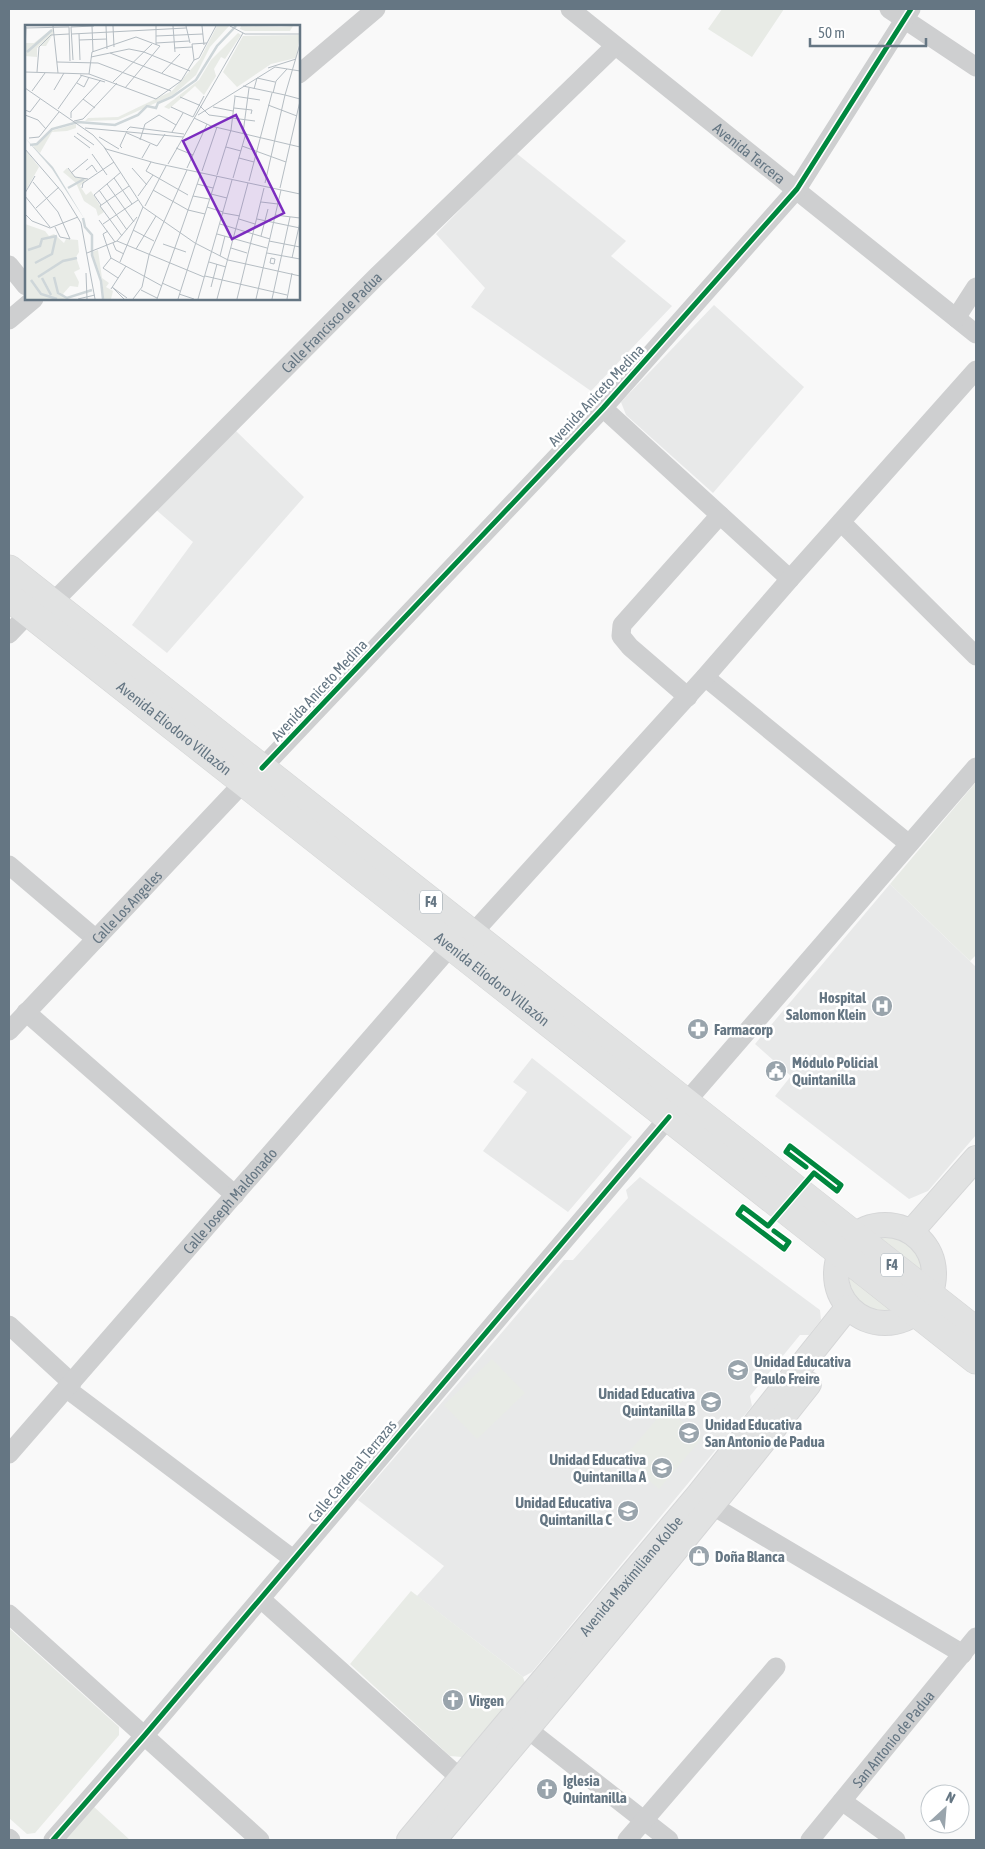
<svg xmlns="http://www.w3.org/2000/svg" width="985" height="1849" font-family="'Asap Condensed',sans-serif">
<rect width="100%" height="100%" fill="#f9f9f9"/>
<path fill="#e8e9e9" d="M516 153 626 241 611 256 672 306 591 391 471 307 485 288 436 234Z
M714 305 804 387 713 493 626 415 621 402Z
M235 430 304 497 167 653 132 625 193 542 154 508Z
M890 884 976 967V1135L928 1191 909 1199 775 1096 791 1076 755 1044Z
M532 1058 632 1137 568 1212 483 1151 527 1092 513 1082Z
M640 1177 820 1310 821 1320 809 1335H800L750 1396 752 1406 532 1672 523 1677 417 1596 444 1566 358 1500 564 1260H573L628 1198 626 1190Z"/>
<path fill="#e8ebe6" d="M722 9H784L752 57 708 29Z
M976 782V955L970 961 890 884Z
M890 1233C917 1237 927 1249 929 1276L877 1235Z
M848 1271 901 1313C869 1314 851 1305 848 1271Z
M492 1359 525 1393 477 1439 444 1405Z
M666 1408 702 1438 659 1489 623 1459Z
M411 1591 523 1677 525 1683 462 1757 450 1756 350 1664Z
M9 1628 119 1727V1735L35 1833 27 1834 9 1818Z
M93 1806 130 1840H61Z"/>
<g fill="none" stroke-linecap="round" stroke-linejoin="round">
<g stroke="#d5d6d7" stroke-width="26">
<g id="major">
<circle cx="885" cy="1274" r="49"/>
<path d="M911 1232 976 1158"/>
<path id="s6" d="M409 1840 698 1495 848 1307"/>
<path d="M434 1840C561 1689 687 1539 809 1384"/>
</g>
</g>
<g stroke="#d5d6d6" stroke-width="29">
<g id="highway">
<path d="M9 569 976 1331"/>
<path id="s7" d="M9 597 976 1360"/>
</g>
</g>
<g stroke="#cecfd0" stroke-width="19">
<path id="s1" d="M570 9 976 334"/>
<path d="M889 9 976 67"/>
<path d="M299 74 376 9"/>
<path d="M9 265 26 286"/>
<path d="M956 318 976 287"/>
<path d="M9 320 34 299"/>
<path d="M603 408 790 579"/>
<path d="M841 522 976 656"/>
<path id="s2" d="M52 603 376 277 615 46"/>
<path d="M9 634 29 613"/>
<path d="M705 677 909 844"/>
<path d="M688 697 630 647 621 636 622 625 720 515"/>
<path d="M262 768 603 408 797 189 911 9"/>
<path d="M9 865 96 939"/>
<path d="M472 934 705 677 790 579 976 370"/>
<path d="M26 1012 235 1195"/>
<path id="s3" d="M9 1031 244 782"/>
<path d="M686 1102 976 767"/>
<path d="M9 1325 72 1383"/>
<path d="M67 1389 293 1559"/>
<path id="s4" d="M9 1454 451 946"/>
<path d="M713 1506 963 1654"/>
<path d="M261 1599 470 1787"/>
<path d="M9 1614 260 1840"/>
<path d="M517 1721 669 1840"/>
<path d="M842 1801 896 1840"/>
<path d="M9 1838 11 1840"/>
<path d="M53 1840 144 1736 669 1117"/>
<path d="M627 1840 776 1667"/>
<path id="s5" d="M810 1840 976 1637"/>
</g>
<use href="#major" stroke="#e1e2e2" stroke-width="24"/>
<use href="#highway" stroke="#e1e2e2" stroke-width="28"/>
<g stroke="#fff" stroke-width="8">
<path id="cycleway" d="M262 768 603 408 797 189 911 9
M774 1231 789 1242 784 1249 738 1214 743 1207 768 1226 814 1173 837 1191 841 1185 790 1146 786 1152 806 1167
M53 1840 144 1736 669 1117"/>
</g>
<use href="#cycleway" stroke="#00873e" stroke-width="5"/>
</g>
<defs>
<g id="hospital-disc" transform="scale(1.125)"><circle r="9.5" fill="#99a4ac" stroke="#fff"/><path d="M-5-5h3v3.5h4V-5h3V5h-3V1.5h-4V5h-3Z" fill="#fff"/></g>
<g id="pharmacy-disc" transform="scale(1.125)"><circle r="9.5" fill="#99a4ac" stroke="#fff"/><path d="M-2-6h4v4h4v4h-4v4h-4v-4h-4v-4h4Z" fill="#fff"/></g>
<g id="civic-disc" transform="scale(1.125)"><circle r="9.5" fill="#99a4ac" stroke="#fff"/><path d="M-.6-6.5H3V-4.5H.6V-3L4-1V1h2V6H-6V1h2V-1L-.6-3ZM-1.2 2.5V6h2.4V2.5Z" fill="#fff"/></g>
<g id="school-disc" transform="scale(1.125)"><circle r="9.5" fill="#99a4ac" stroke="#fff"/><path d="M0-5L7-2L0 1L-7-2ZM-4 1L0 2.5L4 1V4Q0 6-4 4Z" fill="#fff"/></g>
<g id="shop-disc" transform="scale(1.125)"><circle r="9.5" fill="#99a4ac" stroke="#fff"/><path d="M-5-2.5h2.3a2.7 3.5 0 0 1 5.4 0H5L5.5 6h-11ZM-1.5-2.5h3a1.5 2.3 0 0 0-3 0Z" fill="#fff"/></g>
<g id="church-disc" transform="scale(1.125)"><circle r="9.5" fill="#99a4ac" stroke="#fff"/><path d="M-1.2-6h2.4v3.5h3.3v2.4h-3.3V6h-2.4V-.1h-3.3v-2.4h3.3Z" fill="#fff"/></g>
</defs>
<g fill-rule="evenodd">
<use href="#hospital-disc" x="882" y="1006"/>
<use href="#pharmacy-disc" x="698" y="1029"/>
<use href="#civic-disc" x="776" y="1071"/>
<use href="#school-disc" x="738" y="1370"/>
<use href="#school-disc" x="711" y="1402"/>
<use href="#school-disc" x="689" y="1433"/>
<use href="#school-disc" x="662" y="1468"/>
<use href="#school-disc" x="628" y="1511"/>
<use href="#shop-disc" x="699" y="1556"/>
<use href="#church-disc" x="453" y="1700"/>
<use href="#church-disc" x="547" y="1789"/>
</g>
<g text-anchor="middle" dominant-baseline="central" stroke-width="5" stroke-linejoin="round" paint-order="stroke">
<g fill="#fff" stroke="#939fa8" stroke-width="1">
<rect x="420" y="890.5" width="22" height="23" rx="4"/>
<rect x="881" y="1253.5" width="22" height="23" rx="4"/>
</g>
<g font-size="14" font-weight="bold" fill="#657683">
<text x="431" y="902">F4</text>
<text x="892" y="1265">F4</text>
</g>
<g font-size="15" fill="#657683" stroke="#fff">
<text stroke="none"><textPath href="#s1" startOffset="230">Avenida Tercera</textPath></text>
<text stroke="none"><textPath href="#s2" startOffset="396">Calle Francisco de Padua</textPath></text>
<text transform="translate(596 395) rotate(-47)">Avenida Aniceto Medina</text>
<text transform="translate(319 690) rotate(-47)">Avenida Aniceto Medina</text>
<text stroke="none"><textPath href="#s7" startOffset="211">Avenida Eliodoro Villazón</textPath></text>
<text stroke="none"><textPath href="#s3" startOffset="171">Calle Los Angeles</textPath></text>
<text stroke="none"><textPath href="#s7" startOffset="616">Avenida Eliodoro Villazón</textPath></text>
<text stroke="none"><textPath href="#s4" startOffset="336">Calle Joseph Maldonado</textPath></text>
<text transform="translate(352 1471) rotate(-50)">Calle Cardenal Terrazas</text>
<text stroke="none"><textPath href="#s6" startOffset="345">Avenida Maximiliano Kolbe</textPath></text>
<text stroke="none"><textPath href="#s5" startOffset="131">San Antonio de Padua</textPath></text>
</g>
<g font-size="15" font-weight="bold" fill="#657683" stroke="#fff" text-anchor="start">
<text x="866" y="997" text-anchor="end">Hospital<tspan x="866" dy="17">Salomon Klein</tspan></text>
<text x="714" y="1029">Farmacorp</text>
<text x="792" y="1062">Módulo Policial<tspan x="792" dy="17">Quintanilla</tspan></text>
<text x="754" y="1361">Unidad Educativa<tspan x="754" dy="17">Paulo Freire</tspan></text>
<text x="695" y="1393" text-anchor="end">Unidad Educativa<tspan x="695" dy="17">Quintanilla B</tspan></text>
<text x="705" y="1424">Unidad Educativa<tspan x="705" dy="17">San Antonio de Padua</tspan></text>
<text x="646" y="1459" text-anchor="end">Unidad Educativa<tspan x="646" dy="17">Quintanilla A</tspan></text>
<text x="612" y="1502" text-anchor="end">Unidad Educativa<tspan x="612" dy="17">Quintanilla C</tspan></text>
<text x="715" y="1556">Doña Blanca</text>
<text x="469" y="1700">Virgen</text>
<text x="563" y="1780">Iglesia<tspan x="563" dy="17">Quintanilla</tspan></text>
</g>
</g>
<g transform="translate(25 25)">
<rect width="275" height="275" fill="#f9f9f9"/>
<path d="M192 1H204L185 22 171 50 148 70 93 95 60 96 63 93 93 92 147 66 175 34ZM216 1 256 2 268 1 265 6H220L215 4ZM28 3V9L21 21H15L19 16 12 23V32L0 31 1 18H9ZM213 8 216 10 200 34 196 32 189 44 191 51 179 70 170 61 144 84 139 82 174 55 186 35ZM275 10 271 33 246 39 212 62 198 47 218 11ZM51 99V103L42 106 27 107 15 128 8 122 26 106ZM0 124 14 142 0 167ZM42 143 50 152 62 154 55 161 61 170 66 166 79 187 73 191 71 184 59 176 51 158 38 147ZM0 199 20 206 24 211 29 209 39 218 41 214 53 215 54 227 51 232 55 244 49 247 54 257 53 262 45 261 38 269 43 274H0ZM73 225 77 253 84 258 81 262 88 266 86 274H79L77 255 67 227Z" fill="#e8ebe6"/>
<path d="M0 113 28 142 60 195 27 144Z" fill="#ced6d9"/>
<path fill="none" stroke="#ced6d9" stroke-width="2.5" d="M2 27 27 5M5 120 12 119 27 104 53 97 90 100 113 90 122 81 131 83 133 78 147 72 171 55 192 21 211 1M43 163 59 154M58 193 60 202 67 210V230L76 256 78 274M3 225 15 221 17 214 32 211M10 238 27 229 31 211M13 252 38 236 52 233M29 252 33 268 42 273 67 265M17 253 26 270M6 255 16 269 32 274"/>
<path fill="none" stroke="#b5bdc3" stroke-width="1" d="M28 1 33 48M67 1 68 27M81 1 82 24M88 1 89 22M131 1V20M148 1 150 27M161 1 165 18M177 1 179 20M205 1 220 9H275M44 2 45 36M46 2 48 35M46 2 69 1M0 3 44 2M47 9 161 3M54 9 55 35M131 11 178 9M54 15 82 14M131 18 164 16M149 23 167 22M119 27 165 46M85 28 156 56M0 29 1 2M66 32 104 24 119 27M169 35 167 19 182 18M32 37 73 38 146 66M250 42 275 46M243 43 271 34M0 47 64 49 131 74 156 56 169 35 174 33 191 1M12 47 14 22 26 10 44 9M137 48 155 29M64 49 67 27 111 12 135 21 110 51M55 50 80 57M88 57 127 19M52 58 59 62 64 52M218 61 260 70 275 19M0 63 68 110 81 124 130 138 275 169M100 63 110 51M229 64 232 53 250 57M29 65 39 48M7 66 20 48M248 68 251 56 262 44M209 71 235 75M155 72 174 80 184 90 230 96M58 74 70 83M243 80 272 91M146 82 168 92M188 82 208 86M209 83 227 85 226 89M33 84 57 50M0 85 5 87 15 74M0 90 13 95 21 104M173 90 250 42M168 92 179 71M46 93V87L76 55M169 93 186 101 275 122M49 96 58 94 92 58M60 103 158 112M102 105 105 102 159 109M147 107 158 88M52 108 69 120M102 108 132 121 140 109M218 108 224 63M49 111 65 123M74 112 94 124M4 113 14 112 34 87M115 115 120 99 134 90 151 100M217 121 261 137M79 122 118 182 170 218 203 235 275 251M201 122 216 126M97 123 95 121 102 106M151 123 168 130M0 124 37 167 56 198 70 274M67 129 82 150M117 133 125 119M214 133 229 137M126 137 121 146 163 170M143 139 218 8M43 143 50 152 63 154M107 143 122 160M162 143 182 99M61 145 67 140 72 147M177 146 192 102M46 148 63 134M192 150 206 105 210 72M89 153 107 179M208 153 221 108M224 156 247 68M8 157 33 187 45 214 35 212 30 202M240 158 260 70 275 74M82 159 109 197M172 159 188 163M57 163 58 158 89 137M255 163 275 76M74 165 102 205M128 165 163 185 180 189M0 168 10 151M186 169 202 173M0 171 25 202M113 171 128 150M168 171 184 174M236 177 253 179M76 180 69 170 96 147M120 181 141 141M182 182 198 187M11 183 34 162M198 188 215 191M0 189 7 196 25 203 53 192M250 190 275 193M214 194 230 199M232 194 275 203M74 195 90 217M78 199 113 175M195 199 245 214M108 205 129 216M83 206 78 209 86 233 137 261M192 209 242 223M97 211 75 181 104 161M236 211 243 184M92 216 179 252M244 216 275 222M88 218 91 225 99 229M138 219 161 227M206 223 222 228M111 224 131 191M62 228 92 216 112 192M242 228 275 234M195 231 200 211M86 233 78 243 93 253M246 233 250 234 249 239 245 238ZM267 233 275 197M95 237 118 182M184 237 201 242M61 248 62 274M180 251 262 270M137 258 155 266M87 262 102 273M186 262 192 239M88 263 99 274M86 264 101 241M116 265 132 273M154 269 169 274M53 274 70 270M108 274 117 262 124 230 162 145M132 274 176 148M153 274 192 151M173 274 207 155M192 274 223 158M212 274 239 163M231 274 256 165M247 274 265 192M262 274 267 248"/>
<path fill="#7b2cbf" fill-opacity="0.15" stroke="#7b2cbf" stroke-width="2.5" d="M211 90 259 188 207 214 158 116Z"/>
<rect width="275" height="275" fill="none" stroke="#657683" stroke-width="2.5"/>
</g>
<rect width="985" height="1849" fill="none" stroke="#657683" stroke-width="20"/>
<g transform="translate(945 1809) rotate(26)"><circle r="24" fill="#ffffff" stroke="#c1c8cd"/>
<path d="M0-4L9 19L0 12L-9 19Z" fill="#99a4ac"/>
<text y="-8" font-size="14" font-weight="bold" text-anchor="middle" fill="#657683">N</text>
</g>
<path d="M810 38v8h116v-8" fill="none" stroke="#657683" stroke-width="2.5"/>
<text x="818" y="38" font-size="15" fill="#657683" stroke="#ffffff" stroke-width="4" paint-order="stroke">50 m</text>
</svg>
